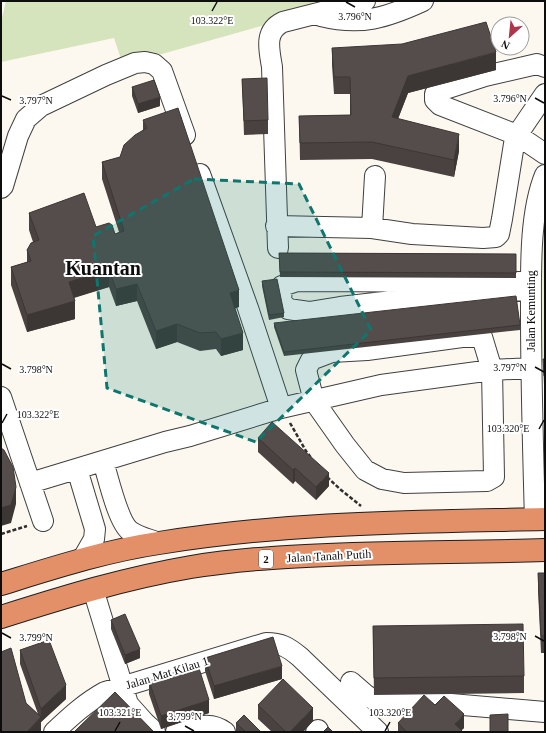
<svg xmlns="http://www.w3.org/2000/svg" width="546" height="733" font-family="'Times New Roman',serif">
<rect width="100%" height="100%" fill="#fdf8ef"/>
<path fill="#d6e4bd" d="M6 1H315L297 16 123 65 114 38 1 62V22Z"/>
<path fill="#e6eccd" d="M545 209V360L540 361 538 247Z"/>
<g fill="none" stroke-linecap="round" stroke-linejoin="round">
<g stroke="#404040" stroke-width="22">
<path id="minor" d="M321 16C361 26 386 18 423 1
M545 67 537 64 485 76 442 90 438 91 435 94V100L440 105 517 135 545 154
M200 174 248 308 281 408
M1 188 3 186 18 136 26 119 41 106 106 75 135 63 145 62 154 64 162 71 185 135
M276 226 372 228 412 234 483 238 496 237 499 234 502 219 514 144 517 135 545 94
M372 228 375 176
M278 248 272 67C269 49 264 31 283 22L365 1
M531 289 485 294 428 297 340 307 309 312 288 309 281 301 282 286 297 281 531 282
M462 337H482L492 370 494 477 487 481 404 483 382 479 365 470 345 445 314 401 306 370 311 360 332 352 367 350Z
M1 397 43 521
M103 461C108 477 118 522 130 531 138 537 149 539 159 543
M77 469 95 529 94 539 82 560
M30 483 165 442 190 436 281 408 381 385 492 370 531 368
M535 520C533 451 531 382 531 313 531 272 529 214 545 175
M93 589 128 704 145 723 155 732
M351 682 366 695 376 701 388 704H451L545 712
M54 732C70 717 85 703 105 692L266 643C281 643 288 647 300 657L378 732
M176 732C195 728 209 720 225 732
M316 732 318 730"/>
</g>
<g stroke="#1e1e1e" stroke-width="24">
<path id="highway" d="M1 584C53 568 105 551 159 543 287 522 416 522 545 519
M1 617C64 597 126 578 191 567 245 558 300 556 354 554 418 552 481 552 545 550"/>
</g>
<path stroke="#2f2f2f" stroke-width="2.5" stroke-dasharray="4 2" stroke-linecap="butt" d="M290 423 306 451 312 459
M327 477 341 490 361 506
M1 534 27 526"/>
<use href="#minor" stroke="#fff" stroke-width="20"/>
<use href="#highway" stroke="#e38f68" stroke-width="22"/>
</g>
<path fill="#494240" d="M332 48 496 70 408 93 398 119 459 151 454 177 372 159 300 160 299 116 350 115V94H334L332 65Z
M242 79 268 120V134L244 135Z
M132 87 160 106 138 113 132 96Z
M143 120 239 307 235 308 243 350 221 356 216 349 200 351 177 342 156 349 137 301 116 306 109 287 74 298 75 319 27 332 11 285V267L27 262V250L33 242 29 230V213L96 227 115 234 119 232 102 179V162L120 157 143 130Z
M279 253 516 254V278L280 277Z
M262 281 284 313V317L269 320 262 286Z
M274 323 520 325V330L284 356 274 327Z
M543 359H545V385H544Z
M258 438 329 486 316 500 295 481 293 484 258 452Z
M538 573H545V653H541L538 590Z
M111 620 140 658 125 664 111 629Z
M373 626 524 676V693L374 695Z
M20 650 66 699 41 722V732H1L26 703 38 714 20 664Z
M205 658 282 679 214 699 205 671Z
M149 681 209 713 161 729 149 694Z
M258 705 313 721 303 732H272L258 719Z
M435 705 464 728 461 730 463 732H398V723Z
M236 723 261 732H236Z"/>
<path fill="#3c3634" d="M496 52V70L408 93 392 134V117L408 76Z
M160 97V106L138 113V104Z
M459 134V151L454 177V160Z
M109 270V287L69 299V282Z
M137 284V301L116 306V289Z
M239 290V307L230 310V293Z
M75 301V319L27 332V315Z
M177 324V342L156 349V331Z
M243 333V350L221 356V339Z
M295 468V481L293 484V470Z
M329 473V486L316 500V487Z
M16 487V504L11 523 1 526V508Z
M140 649V658L125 664V655Z
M282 666V679L214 699V686Z
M66 685V699L41 722V732H27L41 718V709Z
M209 700V713L161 729V716Z
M313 708V721L303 732H290Z
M464 714V728L460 732 455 724Z"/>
<path fill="#554d4b" stroke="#3c3634" d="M486 22 496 52 408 76 392 117 459 134 454 160 372 142 300 143 299 116 351 115 350 77H334L332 48 402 44Z
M267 78 268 120 244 121 242 79Z
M154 80 160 97 138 104 132 87Z
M178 108 239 290 230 293 243 333 221 339 216 332 200 333 177 324 156 331 137 284 116 289 109 270 69 282 75 301 27 315 11 267 31 261 27 250 31 243 39 240 29 213 84 193 96 227 109 223 112 225 115 234 124 231 102 162 120 157 124 145 135 135 147 128 143 120Z
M279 253 516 254V273L280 272Z
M277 279 284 313 269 315 262 281Z
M516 296 520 325 284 352 274 323Z
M543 359H545V376H544Z
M272 422 329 473 316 487 295 468 293 470 258 438Z
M1 448 4 450 13 467 16 487 11 505 1 508Z
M538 573H545V636H541Z
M125 614 140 649 125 655 111 620Z
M523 624 524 676 374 678 373 626Z
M273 637 282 666 214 686 205 658Z
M49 640 66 685 41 709 20 650Z
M11 648 26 703 41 717 27 732H1V652Z
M198 665 209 700 161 716 149 681Z
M283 679 313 708 290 732H286L258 705Z
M115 692 154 732H76L75 731Z
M424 695 435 705 444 696 464 714 455 724 463 732H407L398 723Z
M508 714V732H490V715Z
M244 715 261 732H246L236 723Z
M328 727 333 732H323Z"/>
<path fill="#0f766e" fill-opacity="0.2" stroke="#0f766e" stroke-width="3" stroke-dasharray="8 5" stroke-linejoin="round" d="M194 179 299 184 371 330 256 442 107 388 93 236Z"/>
<path fill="none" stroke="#0d0d0d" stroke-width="1.5" d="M346 2 355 7M212 11 217 2M2 96 11 100M535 98 544 103M2 364 11 369M535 367 544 372M2 423 7 414M539 429 544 420M2 633 11 638M535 636 544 641M185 726 194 731M115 731 120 722M385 731 390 722"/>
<g text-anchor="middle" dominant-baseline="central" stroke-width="4" stroke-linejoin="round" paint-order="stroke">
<rect fill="#fff" stroke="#565656" stroke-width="1" x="259" y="550" width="14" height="18" rx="3"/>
<g font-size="11" font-weight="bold" fill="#0d0d0d">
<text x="266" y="559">2</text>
</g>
<g font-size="12" fill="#0d0d0d" stroke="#fff">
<text transform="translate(531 311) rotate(-90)">Jalan Kemunting</text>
<text transform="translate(329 556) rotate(-3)">Jalan Tanah Putih</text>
<text transform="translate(167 673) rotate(-17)">Jalan Mat Kilau 1</text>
</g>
<g font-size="20" font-weight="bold" fill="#0d0d0d" stroke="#fff">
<text x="103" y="268">Kuantan</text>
</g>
</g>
<g font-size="10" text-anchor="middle" fill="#0d0d0d" stroke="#fff" stroke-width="4" stroke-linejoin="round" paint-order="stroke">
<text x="355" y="20">3.796°N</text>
<text x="212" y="24">103.322°E</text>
<text x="510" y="102">3.796°N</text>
<text x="36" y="104">3.797°N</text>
<text x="510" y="371">3.797°N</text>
<text x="36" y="373">3.798°N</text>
<text x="38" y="418">103.322°E</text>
<text x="508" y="432">103.320°E</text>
<text x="510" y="640">3.798°N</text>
<text x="36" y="641">3.799°N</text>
<text x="120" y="716">103.321°E</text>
<text x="390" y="716">103.320°E</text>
<text x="185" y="720">3.799°N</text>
</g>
<rect width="546" height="733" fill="none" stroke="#0d0d0d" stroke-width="4"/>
<g transform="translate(510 36) rotate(207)"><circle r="19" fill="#ffffff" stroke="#9e9e9e"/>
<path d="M0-3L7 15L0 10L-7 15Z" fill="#ad364c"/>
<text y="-6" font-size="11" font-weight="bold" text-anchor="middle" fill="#0d0d0d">N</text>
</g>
</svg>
